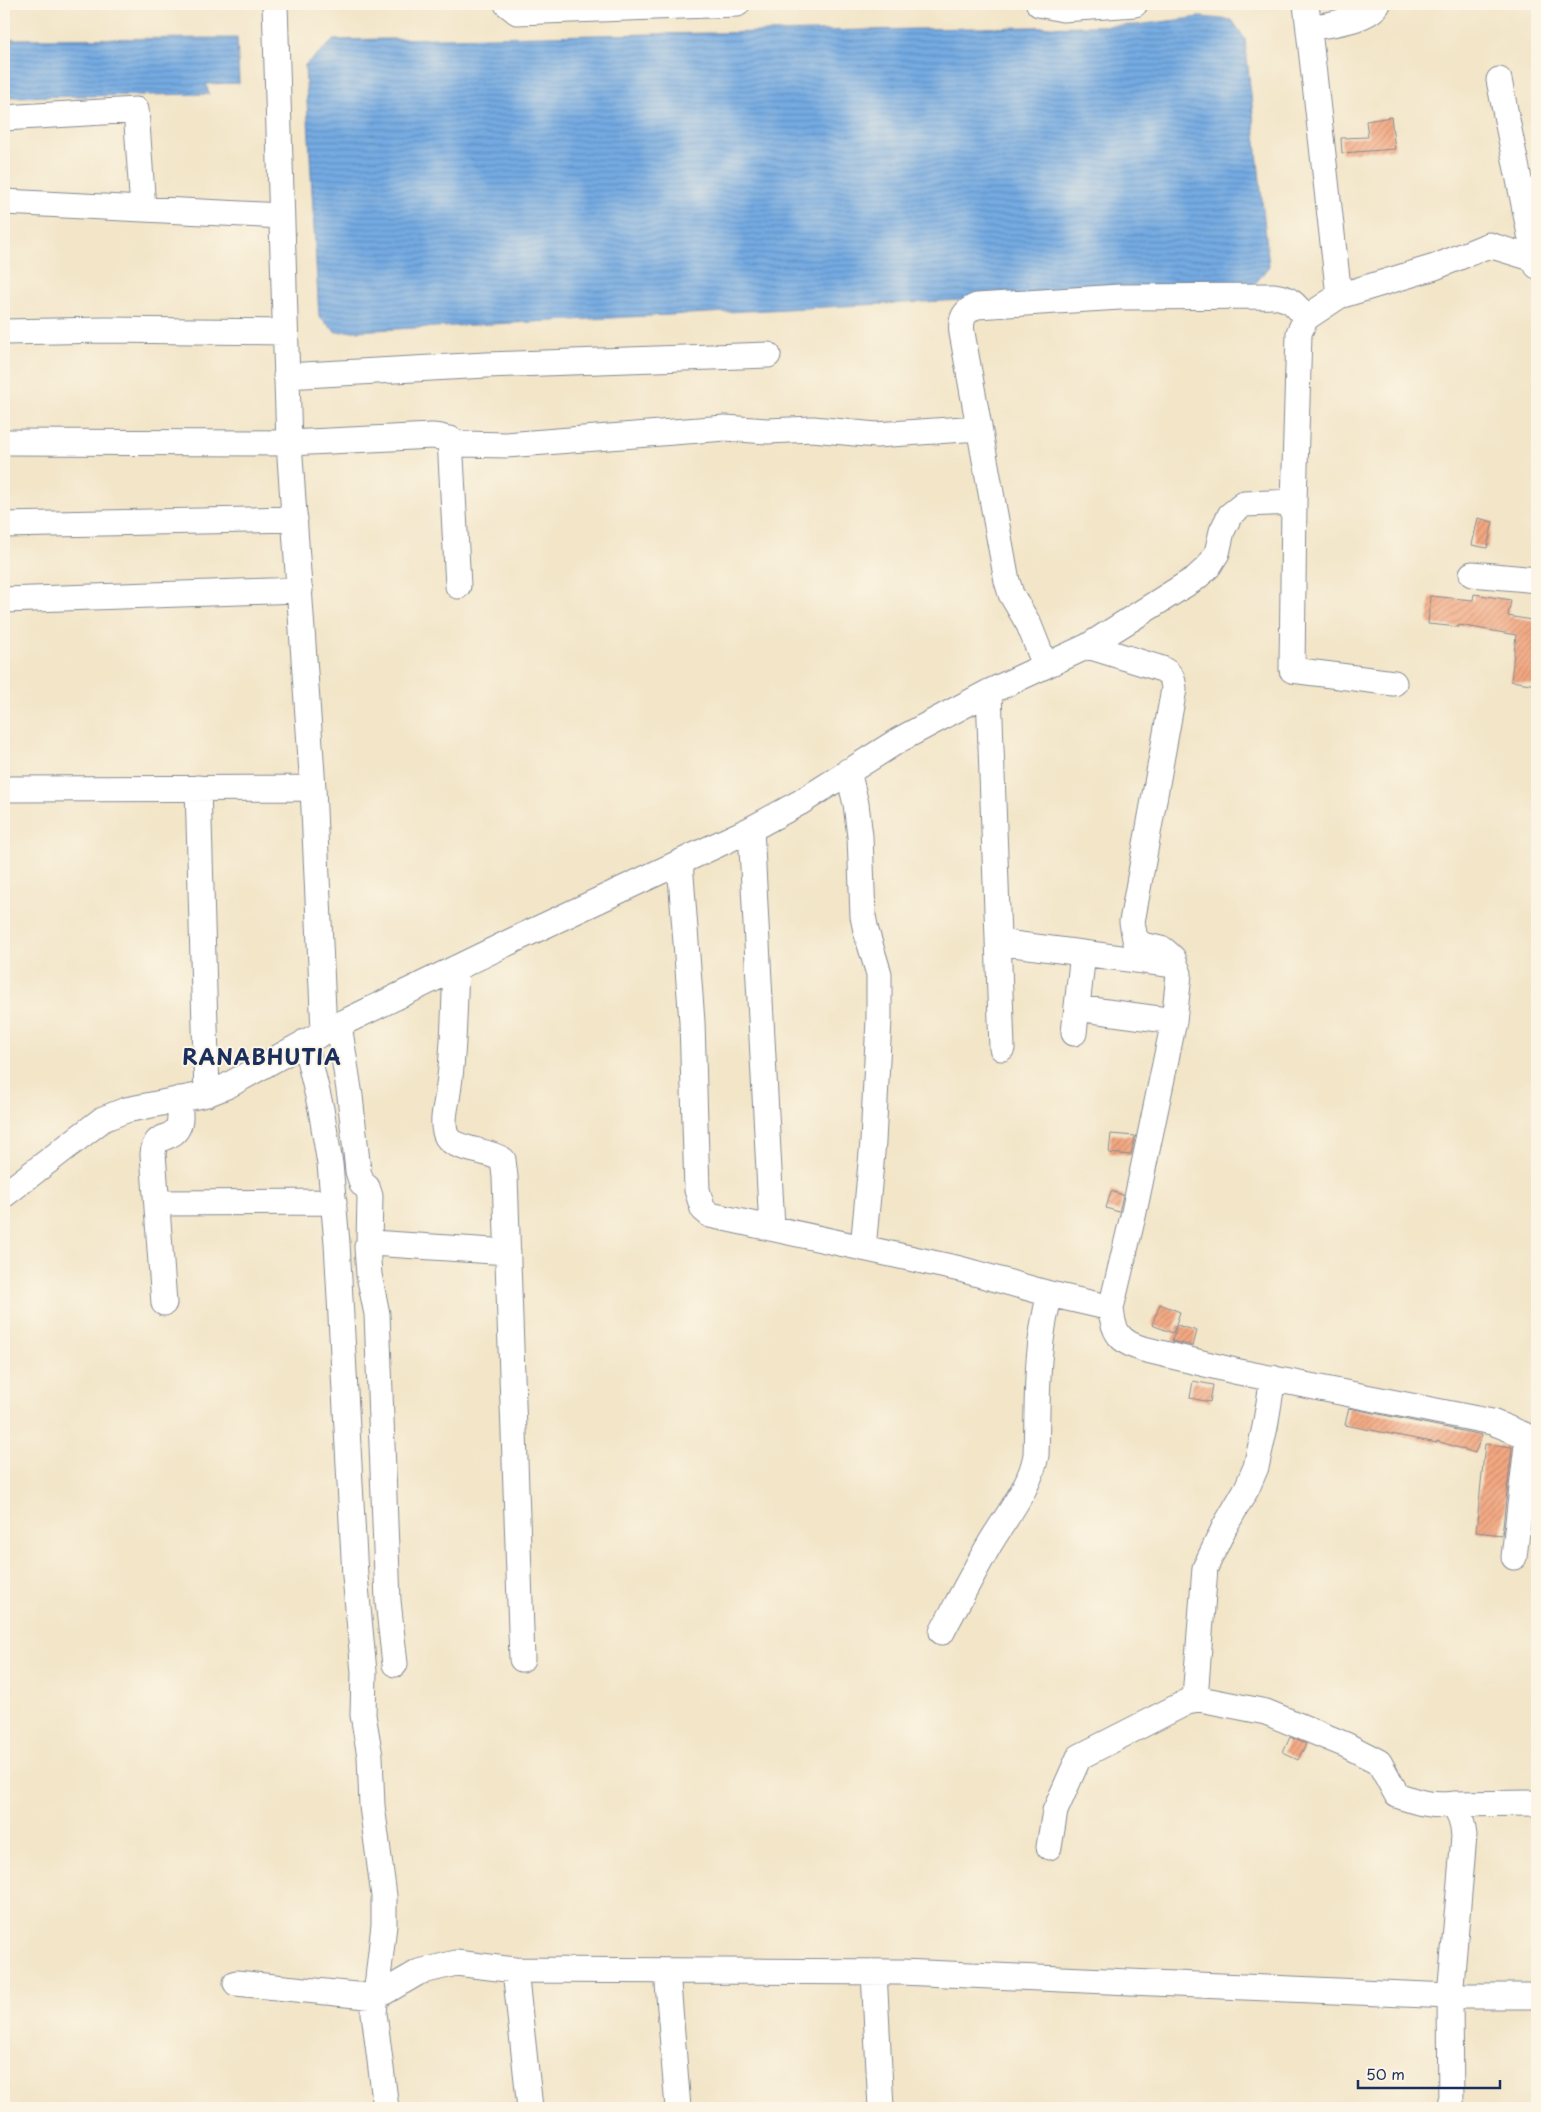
<svg xmlns="http://www.w3.org/2000/svg" width="1541" height="2112" font-family="'Playpen Sans',sans-serif">
<defs>
<pattern id="water-rules" width="6" height="5" patternUnits="userSpaceOnUse" patternTransform="scale(1.25)"><rect width="6" height="5" fill="#74aae2"/><path d="M0 2.5h6" fill="none" stroke="#5e8bba"/></pattern>
<pattern id="building-hatch" width="6" height="6" patternUnits="userSpaceOnUse" patternTransform="scale(1.25)"><rect width="6" height="6" fill="#f4a881"/><path d="M-1 1l2-2M0 6l6-6M5 7l2-2" fill="none" stroke="#c5896d"/></pattern>
</defs>
<rect width="100%" height="100%" fill="#fcf5e5"/>
<filter id="ink" filterUnits="userSpaceOnUse"><feTurbulence type="fractalNoise" baseFrequency=".02" numOctaves="2"/><feDisplacementMap in="SourceGraphic" scale="10" xChannelSelector="R" yChannelSelector="G"/><feConvolveMatrix kernelMatrix="1 2 1 2 8 2 1 2 1" color-interpolation-filters="sRGB"/></filter>
<filter id="wash" filterUnits="userSpaceOnUse"><feTurbulence type="fractalNoise" baseFrequency=".0096" numOctaves="4" result="noise"/><feDisplacementMap in="SourceGraphic" scale="20" xChannelSelector="R" yChannelSelector="G"/><feGaussianBlur stdDeviation="1.12" result="paint"/><feColorMatrix in="noise" values="0 0 0 0 0 0 0 0 0 0 0 0 0 0 0 0 0 1.4 0 .05"/><feComposite in="paint" operator="in"/></filter>
<g filter="url(#wash)">
<rect width="100%" height="100%" fill="#f2e5c8"/>
<path fill="url(#water-rules)" stroke="#486ca0" d="M1200 17 1232 20 1245 39 1269 266 1254 285 336 332 319 317 305 65 334 40 1137 25Z
M237 38 239 83 206 84 209 94 4 97V39Z"/>
<g id="blocks">
<path fill="url(#building-hatch)" d="M1391 117 1395 149 1342 153 1341 138 1368 137 1366 121Z
M1478 518 1493 522 1487 548 1472 545Z
M1474 594 1511 600 1508 616 1537 621V685L1511 681 1516 635 1459 625V627L1428 624 1430 596 1473 600Z
M1111 1134 1135 1136 1131 1155 1109 1153Z
M1111 1191 1123 1195 1119 1212 1106 1208Z
M1160 1304 1180 1312 1173 1333 1152 1325Z
M1177 1325 1197 1331 1193 1346 1172 1341Z
M1193 1381 1213 1385 1210 1402 1190 1398Z
M1349 1408 1482 1435 1475 1453 1437 1441V1443L1345 1425Z
M1485 1444 1512 1447 1502 1535 1476 1532Z
M1290 1737 1306 1744 1298 1760 1283 1753Z"/>
</g>
</g>
<g filter="url(#ink)">
<use href="#blocks" fill-opacity="0" stroke="#868a93" stroke-width="1"/>
<g fill="none" stroke-linecap="round" stroke-linejoin="round">
<g stroke="#868a93" stroke-width="27">
<path id="minor" d="M275 4 289 443 313 788 324 1032
M507 4 517 12 737 4
M1039 4 1063 9 1135 4
M1306 4 1339 296
M1309 28C1328 24 1368 21 1378 4
M1499 80 1535 259
M4 118 136 110 143 209
M4 202 281 216
M4 332 106 330 284 332
M286 376 486 365 768 355
M450 439 458 586
M4 442 289 443 432 436 441 437 462 444 506 445 725 428 767 431 813 429 876 435 979 428
M1294 502 1292 670 1394 683
M4 525 295 519
M1472 574 1537 580
M4 600 300 590
M1088 646 1162 669C1171 674 1173 678 1174 689L1132 922 1135 939 1143 945 1164 950 1173 958 1179 974 1174 1021 1134 1212 1111 1308C1113 1332 1119 1342 1143 1349L1239 1372 1492 1422 1537 1440
M1045 665 1029 625 1011 594 1007 581 962 333C960 319 964 311 977 306L1120 297 1273 296C1291 298 1295 304 1306 318
M989 692 1002 1048
M848 771 856 804 860 836 863 916 866 931 879 974V1019L873 1142 863 1248
M198 788 207 1094
M4 789 313 788
M751 829 772 1228
M680 863 692 1022 697 1190 703 1209 710 1215 960 1269 1050 1294 1111 1308
M998 942 1167 964
M456 968C454 1012 454 1056 447 1099 445 1110 441 1126 447 1137 455 1150 489 1150 503 1160L505 1177 522 1659
M1077 1008 1174 1021
M339 1025 350 1096 358 1171 362 1184 367 1187 370 1196 369 1244
M1074 1033 1083 953
M305 1042 321 1109 330 1164 337 1243 355 1576 364 1672 363 1715 370 1756 372 1806 384 1896V1925L374 2013 386 2108
M4 1195 103 1119 126 1110 207 1094 227 1086 324 1032 516 939 751 829 801 802 899 740 989 692 1088 646 1196 578 1209 566 1217 553 1222 531 1230 515 1244 504 1294 502 1299 333 1306 318 1339 296 1435 267 1489 245 1535 259 1537 266
M157 1203 334 1202
M164 1303 153 1154C155 1131 171 1142 178 1127 182 1119 179 1108 179 1099
M1273 1378 1265 1427 1256 1467 1247 1488 1225 1526 1205 1568 1195 1698 1266 1712 1346 1745 1379 1762 1397 1795C1416 1802 1432 1807 1453 1804 1460 1815 1463 1823 1464 1836L1450 1996 1451 2108
M1514 1557 1528 1437
M942 1632C957 1604 972 1575 988 1547 1005 1517 1030 1489 1036 1455 1038 1398 1035 1350 1050 1294
M395 1664 388 1601 377 1314 369 1275 367 1247 372 1243 508 1252
M1453 1804 1537 1803
M1049 1847 1055 1811 1079 1757 1195 1698
M515 1970 530 2108
M667 1971 678 2108
M874 1972 881 2108
M236 1983 376 1997 419 1972 456 1963 515 1970 901 1972 1450 1996H1537"/>
</g>
<use href="#minor" stroke="#fff" stroke-width="25"/>
</g>
</g>
<g text-anchor="middle" dominant-baseline="central" stroke-width="4" stroke-linejoin="round" paint-order="stroke">
<g font-size="21" font-weight="bold" letter-spacing="1" fill="#1b2f5e" stroke="#fcf5e5">
<text x="262" y="1056">RANABHUTIA</text>
</g>
</g>
<rect width="1541" height="2112" fill="none" stroke="#fcf5e5" stroke-width="20"/>
<path d="M1358 2080v8h142v-8" fill="none" stroke="#1b2f5e" stroke-width="2.5"/>
<text x="1366" y="2080" font-size="15" fill="#1b2f5e" stroke="#fcf5e5" stroke-width="4" paint-order="stroke">50 m</text>
</svg>
